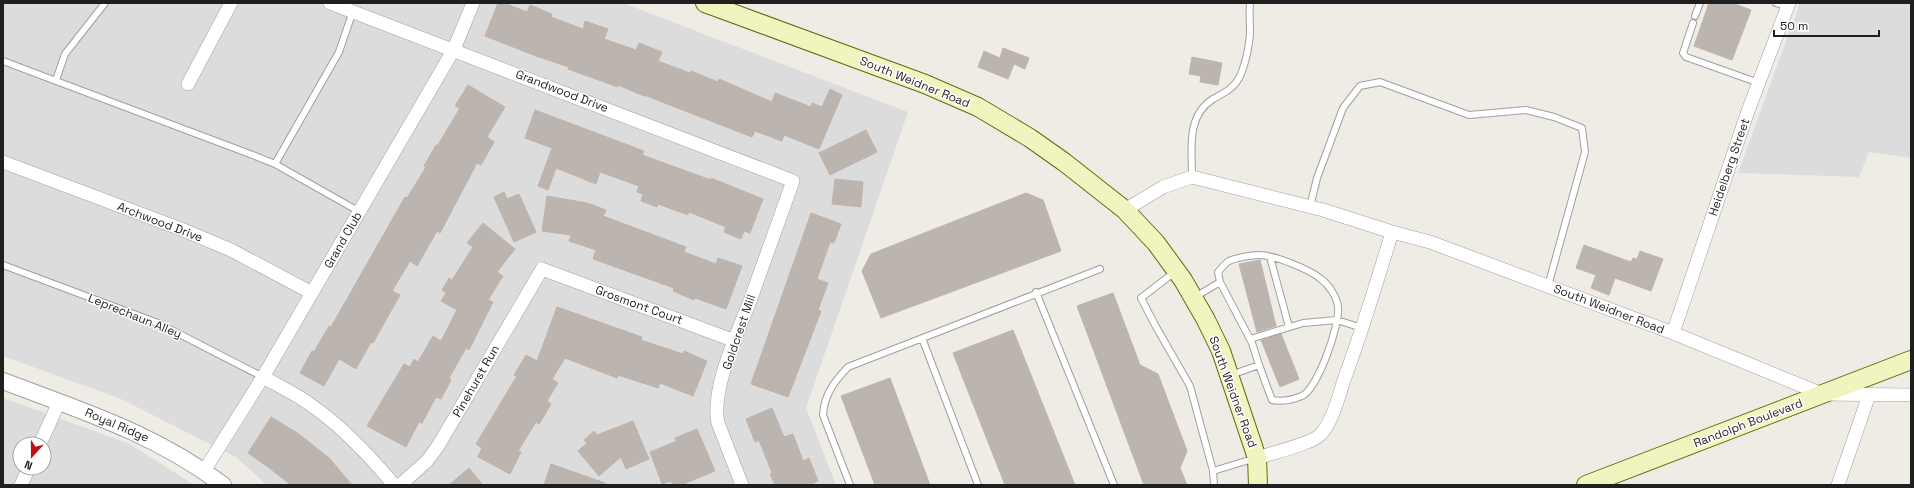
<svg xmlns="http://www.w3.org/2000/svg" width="1914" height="488" font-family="'Space Grotesk',sans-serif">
<rect width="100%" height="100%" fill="#efece6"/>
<path fill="#dddcdc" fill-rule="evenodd" d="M3 3H623L908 112 806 408 836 485H267L236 457 121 399 3 356Z
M1800 3H1911V158L1869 152 1859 177 1738 173Z
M3 398 130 444 194 485H3ZM20 444H44V468H20Z"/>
<path fill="#bcb5af" stroke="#bfb3aa" d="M498 3H504L527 12 530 5 552 14 551 17 583 29 585 21 608 29 604 39 636 50 639 43 662 52 658 61 690 73 691 71 718 82 719 79 772 102 775 93 811 107 812 103 822 107 830 89 842 95 819 149 784 135 782 141 755 131 752 137 644 95V96L618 85V87L568 69 569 67 536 56 485 36Z
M1709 3H1732L1751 10 1732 60 1694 46Z
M1003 48 1029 58 1025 69 1014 64 1008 79 978 67 984 51 1000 58Z
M1192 57 1222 63 1218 85 1200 82 1201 76 1189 74Z
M468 85 505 107 487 137 494 142 481 165 477 163 440 233 437 231 417 266 410 261 392 291 400 295 373 343 371 342 356 369 339 359 324 386 300 373 312 351 314 352 329 326 331 327 405 197 407 198 426 167 424 166 436 145H438L460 108 455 106Z
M535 110 644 151 642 155 711 180V178L763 199 750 233 744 231 741 239 724 232 726 227 689 212 688 215 658 204 657 207 641 201 643 194 637 192 639 186 600 172 596 184 556 168 548 190 538 186 552 148 525 138Z
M866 130 877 152 830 175 819 153Z
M835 179 863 182 861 207 832 204Z
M504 192 507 199 519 194 536 232 514 242 494 197Z
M1026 193 1043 200 1061 251 881 318 862 271 871 254Z
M547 196 587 203 606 210 603 216 686 247 684 252 716 264 718 258 742 266 726 309 695 298 694 300 673 291 674 288 593 259 596 250 569 241 571 235 542 231Z
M811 213 841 224 834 243 830 242 817 279 828 283 818 310 821 311 788 397 751 384Z
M483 223 515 249 497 272 503 276 488 300 493 302 469 350 466 348 449 378 451 380 441 399 436 397 422 423 419 422 406 447 367 426 404 364 410 367 414 359 418 362 433 336 441 341 457 310 441 301 446 293 442 290 449 278 452 280 473 247 467 243Z
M1584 245 1631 262 1633 258 1637 259 1640 251 1663 259 1651 291 1615 278 1609 295 1591 288 1596 275 1576 268Z
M1260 260 1276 326 1257 332 1239 264Z
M1113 293 1140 365 1158 374 1187 451 1180 468 1187 485H1144L1077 306Z
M557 307 642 337 641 340 683 354 684 351 707 361 693 396 660 383 658 388 618 375 617 378 565 358 552 379 558 383 547 401 551 404 539 424 536 422 518 451 521 452 510 474 478 457 482 448 476 444 517 376 514 375 526 355 537 361Z
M1013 330 1075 485H1005L953 353Z
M1281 334 1299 379 1280 387 1261 340Z
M890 378 930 485H875L841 396Z
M772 408 784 437 793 434 803 461 809 458 818 481 809 485H775L770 474 772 473 759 440 755 442 746 419Z
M271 417 299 434 329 458 352 485H291L268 467 248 453Z
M633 421 649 459 626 469 621 457 599 476 578 451 587 443 584 440 594 431 597 435Z
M697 429 715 471 681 485H673L671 481 662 484 650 452 677 441 675 438Z
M551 464 605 483V485H544Z
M469 468 483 485H449Z"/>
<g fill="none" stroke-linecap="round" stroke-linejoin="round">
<g stroke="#a0a0a0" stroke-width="8">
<path id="service" d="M1776 3 1788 7
M1695 16 1700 3
M1693 23 1683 53 1686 57 1759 83
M3 61 250 154 275 164 360 212
M56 80 65 54 105 3
M275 164 339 52 353 11
M1192 177C1192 149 1186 116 1213 99 1224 93 1233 89 1239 78 1245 67 1250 43 1250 31 1250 21 1249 12 1250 3
M1310 207 1317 178 1343 108 1360 86 1380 82 1469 115 1526 110 1554 117 1582 128 1585 152 1548 286
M1270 257 1289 327
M3 265 158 323 263 377
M1176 271 1141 298 1155 325 1190 386 1213 471 1214 485
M1036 292 1114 485
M1195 297 1220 282
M922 338 978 485
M1250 339 1303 323 1337 320 1362 328
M1231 375 1259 365 1272 400C1282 402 1292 400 1302 396 1318 388 1340 325 1338 307 1337 297 1329 285 1321 279 1309 269 1274 255 1259 255 1251 255 1236 258 1229 261 1225 263 1221 269 1218 272L1220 282 1252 343 1259 365
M1213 471 1256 458
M850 485 823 415C824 394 835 381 848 367L1100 269"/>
</g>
<g stroke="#a0a0a0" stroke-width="14">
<path id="minor" d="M330 3 793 181C779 221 764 261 750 301 737 334 711 389 718 423L742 485
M188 84 231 3
M3 162 181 229 231 250 312 293
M1125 210 1163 187 1192 177 1323 210 1392 232 1430 242 1673 333 1822 394 1911 395
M1673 333 1748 111 1789 3
M263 377C279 386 296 394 311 405 343 427 369 455 394 485
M40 444 59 402
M1257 458C1271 453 1311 444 1320 435 1332 424 1339 395 1344 380 1362 331 1377 282 1392 232
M204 471 263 377 454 49 473 3
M21 485 29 468
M400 485 427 461 438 446 542 269 735 341
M1838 485 1869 395"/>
</g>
<g stroke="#a0a0a0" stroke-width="18">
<path id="tertiary" d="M3 381C82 411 154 433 223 485"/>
</g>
<g stroke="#636d0f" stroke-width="20">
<path id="secondary" d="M705 3 925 84 978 107 1030 138 1064 162 1125 210 1156 243 1183 280 1206 320 1221 351 1257 458 1258 485
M1586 485 1911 360"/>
</g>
<use href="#service" stroke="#fff" stroke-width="6"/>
<use href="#minor" stroke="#fff" stroke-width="13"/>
<use href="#tertiary" stroke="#fff" stroke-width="16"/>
<use href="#secondary" stroke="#f1f4bf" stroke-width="18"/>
</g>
<g text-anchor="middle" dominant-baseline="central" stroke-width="3" stroke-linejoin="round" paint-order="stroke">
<g font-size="12" fill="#1f1f1f" stroke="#fff">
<text transform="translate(915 82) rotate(22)">South Weidner Road</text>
<text transform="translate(562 91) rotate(21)">Grandwood Drive</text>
<text transform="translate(1729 167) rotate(-71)">Heidelberg Street</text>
<text transform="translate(160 222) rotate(21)">Archwood Drive</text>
<text transform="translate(343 240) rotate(-60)">Grand Club</text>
<text transform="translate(639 305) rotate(20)">Grosmont Court</text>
<text transform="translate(1609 309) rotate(21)">South Weidner Road</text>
<text transform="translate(135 316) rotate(22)">Leprechaun Alley</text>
<text transform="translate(739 332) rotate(-71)">Goldcrest Mill</text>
<text transform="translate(476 381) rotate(-60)">Pinehurst Run</text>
<text transform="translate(1233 392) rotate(70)">South Weidner Road</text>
<text transform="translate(1748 423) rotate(-21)">Randolph Boulevard</text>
<text transform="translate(117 425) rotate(23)">Royal Ridge</text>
</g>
</g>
<rect width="1914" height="488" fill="none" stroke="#1f1f1f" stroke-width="8"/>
<g transform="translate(32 456) rotate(201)"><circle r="19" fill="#ffffff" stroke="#a5a5a5"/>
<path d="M0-3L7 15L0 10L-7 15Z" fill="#bb1213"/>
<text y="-6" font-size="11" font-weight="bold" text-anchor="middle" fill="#1f1f1f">N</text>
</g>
<path d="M1774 30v6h105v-6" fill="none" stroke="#1f1f1f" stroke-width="2"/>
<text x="1780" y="30" font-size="12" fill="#1f1f1f" stroke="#ffffff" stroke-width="3" paint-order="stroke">50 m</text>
</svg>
